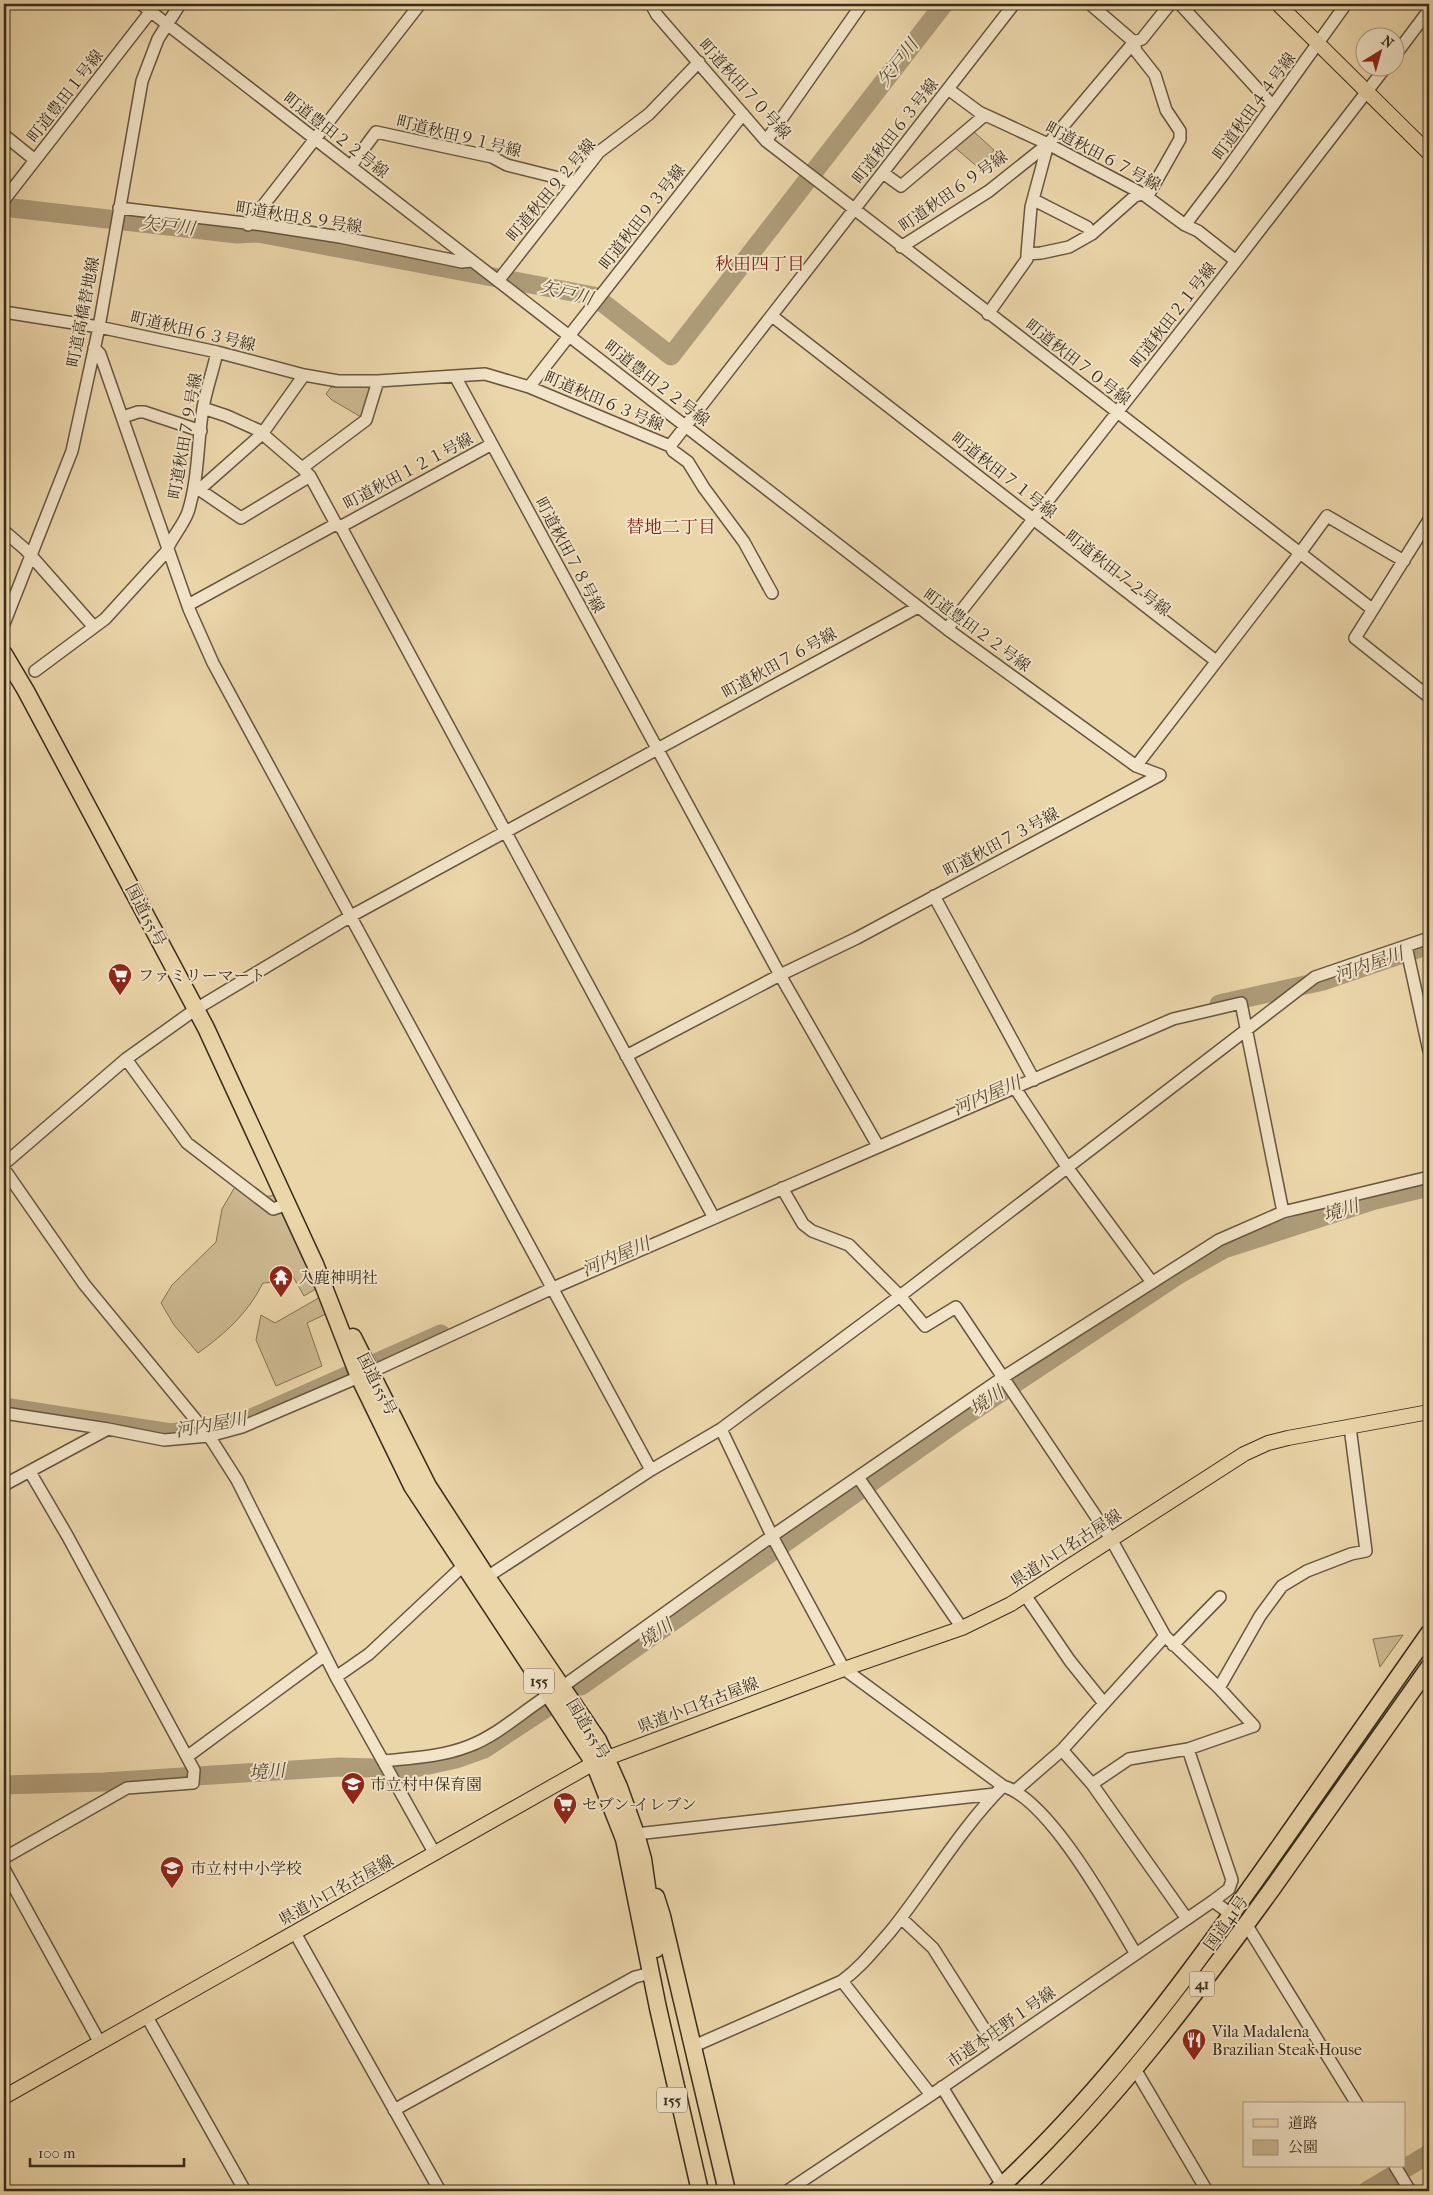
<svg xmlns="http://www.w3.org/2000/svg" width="1433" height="2195" font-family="'IM FELL French Canon','Noto Serif JP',serif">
<rect width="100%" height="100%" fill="#ebd6aa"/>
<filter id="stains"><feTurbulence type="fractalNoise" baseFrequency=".004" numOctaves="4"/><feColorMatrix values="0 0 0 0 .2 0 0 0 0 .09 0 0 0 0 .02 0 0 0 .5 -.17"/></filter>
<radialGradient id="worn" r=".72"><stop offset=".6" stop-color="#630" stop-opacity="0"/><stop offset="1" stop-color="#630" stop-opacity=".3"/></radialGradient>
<path fill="#cdb992" stroke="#837256" d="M973 131 994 150 980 169 953 146Z
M337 383 368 384 372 389 361 417 332 400 326 394 331 387H337Z
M236 1185 256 1198 277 1195 319 1287 304 1296 292 1275 279 1282 263 1283C248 1313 225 1334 198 1353L174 1325 161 1303 172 1285 216 1242 222 1209Z
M322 1296 328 1313 307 1323 322 1366 276 1386 256 1340 261 1315 275 1323Z
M1403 1635 1380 1667 1373 1639Z"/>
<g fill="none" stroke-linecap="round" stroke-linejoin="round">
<path stroke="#7f6f53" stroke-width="3" d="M1380 2184 1404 2186
M1412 2187 1429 2189"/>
<path stroke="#ae9c79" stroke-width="19" d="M4 207 237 234 258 233 594 296 671 356 944 4
M1219 1004 1323 981 1429 945
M4 1407 171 1433 240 1423 441 1334
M581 1686 961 1419 1178 1275 1224 1249 1375 1200 1429 1187
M4 1785 104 1782 339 1767 410 1769 456 1759 484 1749 546 1708
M1367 2191 1429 2154"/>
<g stroke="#66563f" stroke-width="14">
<path id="minor" d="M141 4 947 629 1136 766 1160 775
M651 4 657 15 766 141 1300 553 1136 766
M1180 4 1272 105
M1396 54 1429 10
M948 89 979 112 1048 144 1143 194 1185 225 1198 231 1236 261
M4 135 35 160
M766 141 862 4
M351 166 376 132 492 157 507 165 575 182
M883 173 901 186 985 115
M4 200 151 11
M1034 200 1087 227 1092 234
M119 208 263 225 340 237 462 262 472 261
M248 225 420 4
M1185 225 1223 175 1346 4
M901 247 989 191 1048 144
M1027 254 1031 207 1048 144 1134 42 1142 39 1170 4
M498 281 599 152 649 114 699 62
M4 312 99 327 217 352 304 375 338 381H378L485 374 529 387 670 446 1014 4
M988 314 1027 259V254L1041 253 1069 247 1092 234 1135 196 1150 192 1180 139V131L1166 110 1155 75 1136 51 1134 42 1090 4
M772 316 1216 661
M94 348 100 354 189 609 213 663 651 1470
M455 376 780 975 878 1146
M529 387 743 114
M203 408 227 416 258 430 302 468 310 476 336 524 341 527 714 1218
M123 417 138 412H144L201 431
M670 446 673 451 688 462 704 488 744 542 772 593
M302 468 366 420 378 381
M194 486 241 518 310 476
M200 489 262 434 304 375
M1429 520 1355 638 1429 697
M340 527 492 444
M4 531 26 550 94 627
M188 605 336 524
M1372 609 1300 553 1327 516 1404 561
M4 624 72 451 99 327 142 81 158 39 180 4
M947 629 1236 261 1385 68
M35 671 105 619 166 552C171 538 183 526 188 512 199 478 197 443 203 408 206 390 213 371 217 352
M934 896 1034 1080
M1406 946 1429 1051
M626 1056 780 975 857 938 1160 775
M126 1059 187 1143 273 1209 288 1204
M1015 1088 1067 1167 1151 1281
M4 1164 126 1059 196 1009 351 916 918 607
M4 1169 84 1284 209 1436 237 1480 336 1677 435 1854
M782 1188 803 1224 812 1231 849 1245 900 1296 925 1326 956 1307 1111 1539 1165 1636 1219 1688 1254 1726 1188 1749 1129 1759 1092 1784
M371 1372 553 1288 1173 1019 1241 1003 1283 1212
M4 1413 108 1429
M721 1429 772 1536 844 1669 1003 1786C1050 1800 1110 1911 1136 1954
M858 1477 962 1628
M4 1485 108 1429 164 1440 209 1436 242 1427 359 1377
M487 1577 651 1470 721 1429 900 1296 1315 977 1429 938
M1025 1595 1070 1661 1103 1702
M1173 1645 1220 1597
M336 1677 369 1654 464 1565
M1219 1688 1260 1616 1282 1586 1307 1571 1351 1554 1366 1551 1350 1427
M1188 1749 1232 1880 1229 1889 1213 1901
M1062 1750 1092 1784 1187 1919
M188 1756 325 1655
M383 1761C412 1758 441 1757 469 1746 503 1733 530 1704 562 1687L772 1536 1002 1378 1219 1240 1283 1212 1429 1177
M1016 1790 1062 1750 1165 1636
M636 1834 995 1794
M4 1858 127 1788 193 1783 194 1770 68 1537 30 1472
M4 1869 100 2043
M901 1918 933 1948 997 2049
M1246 1924 1357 2104
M295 1933 440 2191
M842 1981 931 2095
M147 2017 245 2191
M694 2046 842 1981C861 1967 874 1950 890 1932 928 1885 960 1829 1003 1786
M1135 2069 1207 2191
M942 2087 1002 2185
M394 2110 635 1977 651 1973
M1395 2166 1410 2191
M787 2191 931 2095 1213 1901 1232 1915"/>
</g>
<g stroke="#392c1b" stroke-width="16">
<path id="major" d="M1278 4 1429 153
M4 2097 594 1763 844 1669 962 1628 1011 1604 1244 1454 1268 1443 1288 1438 1429 1412"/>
</g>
<g stroke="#392c1b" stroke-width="19">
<path id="highway" d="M4 654 26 691 206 1028 315 1264 359 1377 412 1486 594 1763 624 1839 658 2008 700 2191
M353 1337 428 1486 487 1577 598 1740 619 1787 636 1834 643 1859 656 1949
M656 1897 662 1916 727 2191
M996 2191C1117 2079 1211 1945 1305 1810 1346 1751 1388 1692 1429 1633
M1022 2191C1116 2100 1195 1995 1272 1889 1325 1815 1377 1741 1429 1667"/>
</g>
<use href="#minor" stroke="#f2e4c8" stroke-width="11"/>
<use href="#major" stroke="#ebd6aa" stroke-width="14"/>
<use href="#highway" stroke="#ebd6aa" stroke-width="16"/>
</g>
<defs>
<g id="supermarket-pin" transform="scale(1.25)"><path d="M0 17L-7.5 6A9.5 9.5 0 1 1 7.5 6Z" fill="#8f2418" stroke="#f2e4c8"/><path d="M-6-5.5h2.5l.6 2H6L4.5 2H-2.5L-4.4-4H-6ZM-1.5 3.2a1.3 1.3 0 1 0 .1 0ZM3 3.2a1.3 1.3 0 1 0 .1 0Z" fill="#fff"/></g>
<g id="temple-pin" transform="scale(1.25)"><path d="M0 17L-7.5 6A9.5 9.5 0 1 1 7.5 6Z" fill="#8f2418" stroke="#f2e4c8"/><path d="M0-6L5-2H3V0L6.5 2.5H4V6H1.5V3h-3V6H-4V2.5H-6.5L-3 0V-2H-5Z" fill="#fff"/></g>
<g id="school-pin" transform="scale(1.25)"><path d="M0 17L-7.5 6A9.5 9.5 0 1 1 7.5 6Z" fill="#8f2418" stroke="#f2e4c8"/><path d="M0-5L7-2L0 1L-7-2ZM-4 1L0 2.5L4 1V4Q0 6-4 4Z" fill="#fff"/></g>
<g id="restaurant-pin" transform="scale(1.25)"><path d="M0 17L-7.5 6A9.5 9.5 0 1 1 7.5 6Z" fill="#8f2418" stroke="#f2e4c8"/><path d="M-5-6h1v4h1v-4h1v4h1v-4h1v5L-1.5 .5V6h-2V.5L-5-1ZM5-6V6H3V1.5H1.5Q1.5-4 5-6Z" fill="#fff"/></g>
</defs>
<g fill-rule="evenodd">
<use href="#supermarket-pin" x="120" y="975"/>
<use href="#temple-pin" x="281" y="1277"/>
<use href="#school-pin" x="353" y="1784"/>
<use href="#supermarket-pin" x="565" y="1804"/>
<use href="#school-pin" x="172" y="1868"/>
<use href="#restaurant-pin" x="1194" y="2040"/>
</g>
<g text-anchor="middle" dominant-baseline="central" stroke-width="4" stroke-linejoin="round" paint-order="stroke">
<g fill="#f2e4c8" stroke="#70634f" stroke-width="1">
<rect x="524" y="1668.5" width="30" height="25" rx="4"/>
<rect x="1189.5" y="1971.5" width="25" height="25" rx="4"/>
<rect x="657" y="2087.5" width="30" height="25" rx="4"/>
</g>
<g font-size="15" font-weight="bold" fill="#392c1b">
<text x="539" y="1681">155</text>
<text x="1202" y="1984">41</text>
<text x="672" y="2100">155</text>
</g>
<g font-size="16" fill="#392c1b" stroke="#f2e4c8">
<text transform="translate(745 89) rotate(48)">町道秋田７０号線</text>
<text transform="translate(65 96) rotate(-52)">町道豊田１号線</text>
<text transform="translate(1254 106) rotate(-54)">町道秋田４４号線</text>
<text transform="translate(895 131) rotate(-52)">町道秋田６３号線</text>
<text transform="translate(336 135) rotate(38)">町道豊田２２号線</text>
<text transform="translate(459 136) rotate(14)">町道秋田９１号線</text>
<text transform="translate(1103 156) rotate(28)">町道秋田６７号線</text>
<text transform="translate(551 190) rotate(-50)">町道秋田９２号線</text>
<text transform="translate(953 191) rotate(-35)">町道秋田６９号線</text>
<text transform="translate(299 217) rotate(9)">町道秋田８９号線</text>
<text transform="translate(642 217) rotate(-52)">町道秋田９３号線</text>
<text transform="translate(83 312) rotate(-79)">町道高橋替地線</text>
<text transform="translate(1173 315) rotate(-52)">町道秋田２１号線</text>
<text transform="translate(193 331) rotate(13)">町道秋田６３号線</text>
<text transform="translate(1078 362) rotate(38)">町道秋田７０号線</text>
<text transform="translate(657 383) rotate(38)">町道豊田２２号線</text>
<text transform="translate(604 401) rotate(23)">町道秋田６３号線</text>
<text transform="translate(185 436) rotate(-80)">町道秋田７９号線</text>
<text transform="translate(408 471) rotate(-28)">町道秋田１２１号線</text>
<text transform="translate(1004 475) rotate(38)">町道秋田７１号線</text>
<text transform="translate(570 555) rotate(62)">町道秋田７８号線</text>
<text transform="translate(1118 573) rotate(38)">町道秋田７２号線</text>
<text transform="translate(977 630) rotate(36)">町道豊田２２号線</text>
<text transform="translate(779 663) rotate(-29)">町道秋田７６号線</text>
<text transform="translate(1001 842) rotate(-28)">町道秋田７３号線</text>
<text transform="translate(146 915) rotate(62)">国道155号</text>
<text transform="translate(377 1384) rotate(63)">国道155号</text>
<text transform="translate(1066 1548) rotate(-33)">県道小口名古屋線</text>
<text transform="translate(698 1705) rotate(-21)">県道小口名古屋線</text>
<text transform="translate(588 1729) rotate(59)">国道155号</text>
<text transform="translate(336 1890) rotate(-29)">県道小口名古屋線</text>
<text transform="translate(1226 1923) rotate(-54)">国道41号</text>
<text transform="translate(1001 2027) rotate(-35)">市道本庄野１号線</text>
</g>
<g font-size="16" fill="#392c1b" stroke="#f2e4c8" text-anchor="start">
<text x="138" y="975">ファミリーマート</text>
<text x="298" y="1277">入鹿神明社</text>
<text x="370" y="1784">市立村中保育園</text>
<text x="582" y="1804">セブン-イレブン</text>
<text x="190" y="1868">市立村中小学校</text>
<text x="1212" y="2031">Vila Madalena<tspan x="1212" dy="18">Brazilian Steak House</tspan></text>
</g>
<g font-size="18" font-style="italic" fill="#564832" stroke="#f2e4c8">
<text transform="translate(898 63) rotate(-52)">矢戸川</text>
<text transform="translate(168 226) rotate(7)">矢戸川</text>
<text transform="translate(566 293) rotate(14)">矢戸川</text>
<text transform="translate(1369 965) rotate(-19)">河内屋川</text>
<text transform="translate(987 1096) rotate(-23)">河内屋川</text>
<text transform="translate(1341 1211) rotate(-18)">境川</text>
<text transform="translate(616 1257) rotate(-23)">河内屋川</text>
<text transform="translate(987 1401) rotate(-34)">境川</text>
<text transform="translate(211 1425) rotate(-10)">河内屋川</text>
<text transform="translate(656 1634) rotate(-35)">境川</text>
<text transform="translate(267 1772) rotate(-4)">境川</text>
</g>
<g font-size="18" fill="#7a1f14" stroke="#f2e4c8">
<text x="760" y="264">秋田四丁目</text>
<text x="671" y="527">替地二丁目</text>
</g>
</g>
<rect width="1433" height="2195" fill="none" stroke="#ebd6aa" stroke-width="20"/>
<rect x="5" y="5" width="1423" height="2185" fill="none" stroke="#392c1b" stroke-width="2.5"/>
<rect x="10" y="10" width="1413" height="2175" fill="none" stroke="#392c1b"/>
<rect x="1243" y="2102" width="162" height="65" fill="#f2e4c8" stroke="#a89a83"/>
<rect x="1253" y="2119" width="25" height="8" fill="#ebd6aa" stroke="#a89a83"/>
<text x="1288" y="2128" font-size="15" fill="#392c1b">道路</text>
<rect x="1253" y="2140" width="25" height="15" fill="#cdb992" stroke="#a89a83"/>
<text x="1288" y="2152" font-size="15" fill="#392c1b">公園</text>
<g transform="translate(1380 52) rotate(37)"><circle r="24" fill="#f2e4c8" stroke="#a89a83"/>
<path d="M0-4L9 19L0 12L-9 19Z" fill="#8f2418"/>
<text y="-8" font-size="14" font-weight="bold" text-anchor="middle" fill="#392c1b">N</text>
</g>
<path d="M30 2158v8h154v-8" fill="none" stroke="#392c1b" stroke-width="2.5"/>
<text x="38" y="2158" font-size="15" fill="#392c1b" stroke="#f2e4c8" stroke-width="4" paint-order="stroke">100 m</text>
<rect width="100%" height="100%" filter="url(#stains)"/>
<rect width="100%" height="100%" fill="url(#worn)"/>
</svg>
